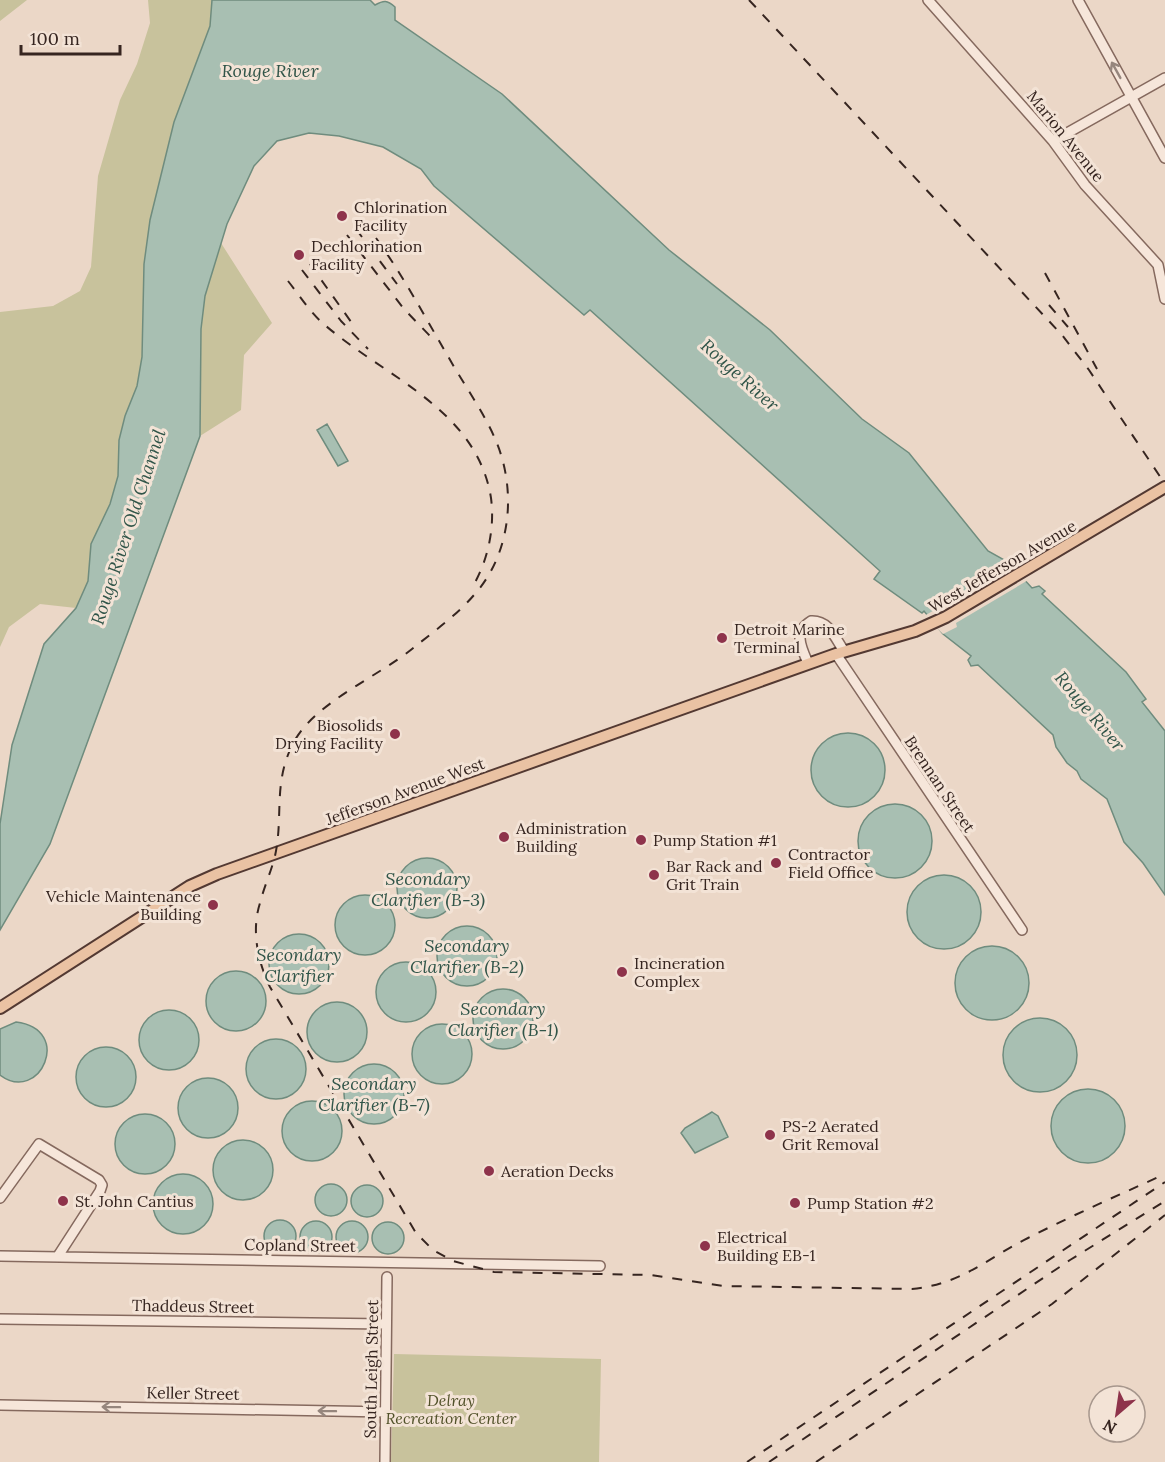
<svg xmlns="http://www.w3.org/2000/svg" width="1165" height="1462" font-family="Lora,serif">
<rect width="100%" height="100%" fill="#ebd7c7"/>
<path fill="#c8c29c" d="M0 0H27L0 21Z
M148 0H212L210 26 174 122 150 220 144 264 142 357 137 386 125 416 119 440 118 476 110 504 91 544 88 581 76 608 40 604 9 627 0 647V312L53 306 80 291 91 267 98 176 120 100 137 64 150 23Z
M221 243 272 323 244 355 241 410 200 436 201 329 205 296Z
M394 1354 601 1359 599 1462H391Z"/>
<path fill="#a8bfb2" stroke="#6f8c7e" stroke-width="1.5" d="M212 0H370L375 5C384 0 387 0 395 7V20L502 94 669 250 770 330 862 419 909 453 988 551 1008 562 1032 588 1039 586 1045 591 1042 594 1126 672 1146 699 1142 702 1165 731V895L1143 863 1124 842 1107 799 1081 779 1077 771 1067 763 1056 747 1053 735 978 665 971 666 968 660 971 656 943 634 924 611 922 613 874 579 880 571 590 310 584 315 434 186 421 169 383 147 339 136 309 133 277 141 254 166 227 224 205 296 201 329 200 436 50 844 0 930V824L12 745 44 644 76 608 88 581 91 544 110 504 118 476 119 440 125 416 137 386 142 357 144 264 150 220 174 122 210 26Z
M327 424 348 461 338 466 317 430Z
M811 770a37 37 0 1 1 74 0a37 37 0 1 1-74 0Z
M858 841a37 37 0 1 1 74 0a37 37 0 1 1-74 0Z
M397 888a30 30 0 1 1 60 0a30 30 0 1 1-60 0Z
M907 912a37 37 0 1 1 74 0a37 37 0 1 1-74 0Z
M335 925a30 30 0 1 1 60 0a30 30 0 1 1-60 0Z
M437 956a30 30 0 1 1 60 0a30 30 0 1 1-60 0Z
M269 964a30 30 0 1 1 60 0a30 30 0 1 1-60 0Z
M955 983a37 37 0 1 1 74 0a37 37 0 1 1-74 0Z
M376 992a30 30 0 1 1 60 0a30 30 0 1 1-60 0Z
M206 1001a30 30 0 1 1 60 0a30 30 0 1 1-60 0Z
M473 1019a30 30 0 1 1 60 0a30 30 0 1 1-60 0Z
M307 1032a30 30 0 1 1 60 0a30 30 0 1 1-60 0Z
M139 1040a30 30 0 1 1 60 0a30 30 0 1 1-60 0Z
M1003 1055a37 37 0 1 1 74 0a37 37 0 1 1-74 0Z
M16 1022C74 1029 40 1105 0 1075V1029Z
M412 1054a30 30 0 1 1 60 0a30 30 0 1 1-60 0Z
M246 1069a30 30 0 1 1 60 0a30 30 0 1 1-60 0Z
M76 1077a30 30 0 1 1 60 0a30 30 0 1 1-60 0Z
M344 1094a30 30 0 1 1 60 0a30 30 0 1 1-60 0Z
M178 1108a30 30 0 1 1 60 0a30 30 0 1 1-60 0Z
M1051 1126a37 37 0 1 1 74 0a37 37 0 1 1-74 0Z
M282 1131a30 30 0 1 1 60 0a30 30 0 1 1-60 0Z
M712 1112 718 1116 728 1137 695 1153 681 1133 685 1128Z
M115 1144a30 30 0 1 1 60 0a30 30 0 1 1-60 0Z
M213 1170a30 30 0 1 1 60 0a30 30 0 1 1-60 0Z
M153 1204a30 30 0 1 1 60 0a30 30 0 1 1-60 0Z
M315 1200a16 16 0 1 1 32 0a16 16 0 1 1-32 0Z
M351 1201a16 16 0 1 1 32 0a16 16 0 1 1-32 0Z
M264 1236a16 16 0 1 1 32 0a16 16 0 1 1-32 0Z
M300 1237a16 16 0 1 1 32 0a16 16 0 1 1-32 0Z
M336 1237a16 16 0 1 1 32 0a16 16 0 1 1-32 0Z
M372 1238a16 16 0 1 1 32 0a16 16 0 1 1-32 0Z"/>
<path fill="#ebd7c7" d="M1011 563 1030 579 956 623 957 627 943 634 924 616 993 577 997 573 996 570Z"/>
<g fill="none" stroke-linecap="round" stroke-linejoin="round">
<g stroke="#85695e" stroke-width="12">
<path id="minor" d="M928 0 1053 141 1085 185 1158 265 1165 299
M1078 0 1165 158
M1053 141 1165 78
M836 654 1022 930
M808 663C801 647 793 632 811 621 829 620 835 638 844 651
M0 1198 39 1144 99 1180 102 1185 100 1191 58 1256
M0 1256 600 1266
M0 1319 386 1324
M0 1405 386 1412
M385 1462 387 1277"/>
</g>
<g stroke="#533932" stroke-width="14">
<path id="major" d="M0 1008 190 886 217 874 836 654 915 631 946 617 1165 487"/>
</g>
<use href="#minor" stroke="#f6e6da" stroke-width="9"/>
<use href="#major" stroke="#eac2a3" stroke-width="10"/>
<path stroke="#362520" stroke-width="2" stroke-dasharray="10 10" stroke-linecap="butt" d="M749 0 1062 335 1089 370 1165 484
M364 222C397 264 422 312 449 358 464 385 484 412 496 441 517 491 511 554 474 595 457 615 433 632 412 649 377 677 317 702 295 740 272 781 284 815 275 856 271 872 264 887 260 903 251 931 258 962 270 987L416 1233 433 1250 453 1261 494 1272 651 1275 723 1286 912 1289C962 1284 986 1259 1028 1238 1073 1215 1119 1195 1165 1174
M356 229 397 284
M347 235 404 309 431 337
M310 264 354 326
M302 270 341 321 368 349
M1045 273 1097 369
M288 281C300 296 311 314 326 326 387 378 477 410 491 498 495 528 488 560 473 586
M1049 305 1068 327
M747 1462 1165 1182
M769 1462 1070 1260 1165 1201
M816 1462 1052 1304 1165 1215"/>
</g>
<defs><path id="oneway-shaft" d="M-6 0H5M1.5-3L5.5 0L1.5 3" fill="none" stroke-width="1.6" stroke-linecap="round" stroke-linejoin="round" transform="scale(1.5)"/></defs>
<g stroke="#96867d">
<use href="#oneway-shaft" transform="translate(1116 70) rotate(-119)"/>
<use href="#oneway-shaft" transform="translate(111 1407) rotate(-179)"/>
<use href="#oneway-shaft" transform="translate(327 1411) rotate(-179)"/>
</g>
<g fill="#8e334b" stroke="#f3e3d6" stroke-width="2">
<circle cx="342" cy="216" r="6"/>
<circle cx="299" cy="255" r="6"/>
<circle cx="722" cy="638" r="6"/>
<circle cx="395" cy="734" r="6"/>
<circle cx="504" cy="837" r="6"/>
<circle cx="641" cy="840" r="6"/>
<circle cx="776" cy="863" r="6"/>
<circle cx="654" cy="875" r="6"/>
<circle cx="213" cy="905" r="6"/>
<circle cx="622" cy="972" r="6"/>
<circle cx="770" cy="1135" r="6"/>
<circle cx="489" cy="1171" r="6"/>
<circle cx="63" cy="1201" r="6"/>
<circle cx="795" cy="1203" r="6"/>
<circle cx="705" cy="1246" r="6"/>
</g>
<g text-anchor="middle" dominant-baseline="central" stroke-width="6" stroke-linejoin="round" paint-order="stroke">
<g font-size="16" fill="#362520" stroke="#f3e3d6">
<text transform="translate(1066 136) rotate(51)">Marion Avenue</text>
<text transform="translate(1002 566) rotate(-30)">West Jefferson Avenue</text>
<text transform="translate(940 784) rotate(56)">Brennan Street</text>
<text transform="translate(405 791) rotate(-20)">Jefferson Avenue West</text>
<text transform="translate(300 1245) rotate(1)">Copland Street</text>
<text transform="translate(193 1306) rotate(1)">Thaddeus Street</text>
<text transform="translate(371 1369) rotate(-89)">South Leigh Street</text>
<text transform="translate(193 1393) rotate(1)">Keller Street</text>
</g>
<g font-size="16" fill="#362520" stroke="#f3e3d6" text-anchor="start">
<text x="354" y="207">Chlorination<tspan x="354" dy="18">Facility</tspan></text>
<text x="311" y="246">Dechlorination<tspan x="311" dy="18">Facility</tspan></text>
<text x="734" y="629">Detroit Marine<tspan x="734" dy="18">Terminal</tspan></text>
<text x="383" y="725" text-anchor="end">Biosolids<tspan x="383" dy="18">Drying Facility</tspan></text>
<text x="516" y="828">Administration<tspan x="516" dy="18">Building</tspan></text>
<text x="653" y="840">Pump Station #1</text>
<text x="788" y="854">Contractor<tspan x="788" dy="18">Field Office</tspan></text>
<text x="666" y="866">Bar Rack and<tspan x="666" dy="18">Grit Train</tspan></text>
<text x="201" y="896" text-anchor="end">Vehicle Maintenance<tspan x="201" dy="18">Building</tspan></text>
<text x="634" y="963">Incineration<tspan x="634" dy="18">Complex</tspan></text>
<text x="782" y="1126">PS-2 Aerated<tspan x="782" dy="18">Grit Removal</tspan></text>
<text x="501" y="1171">Aeration Decks</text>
<text x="75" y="1201">St. John Cantius</text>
<text x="807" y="1203">Pump Station #2</text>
<text x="717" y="1237">Electrical<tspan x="717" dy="18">Building EB-1</tspan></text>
</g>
<g font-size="16" font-style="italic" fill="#515129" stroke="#f3e3d6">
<text x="451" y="1400">Delray<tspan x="451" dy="18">Recreation Center</tspan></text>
</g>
<g font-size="18" font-style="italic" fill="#315549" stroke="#f3e3d6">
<text x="270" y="70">Rouge River</text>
<text transform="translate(740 375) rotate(42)">Rouge River</text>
<text transform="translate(128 527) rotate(-72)">Rouge River Old Channel</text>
<text transform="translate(1090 711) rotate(50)">Rouge River</text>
<text x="428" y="878">Secondary<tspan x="428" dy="21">Clarifier (B-3)</tspan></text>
<text x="467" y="945">Secondary<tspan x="467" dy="21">Clarifier (B-2)</tspan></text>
<text x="299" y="954">Secondary<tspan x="299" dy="21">Clarifier</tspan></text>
<text x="503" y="1008">Secondary<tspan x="503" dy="21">Clarifier (B-1)</tspan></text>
<text x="374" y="1083">Secondary<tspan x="374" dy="21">Clarifier (B-7)</tspan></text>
</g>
</g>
<g transform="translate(1117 1414) rotate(209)"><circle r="28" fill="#f3e3d6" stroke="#a7978d" stroke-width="1.5"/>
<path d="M0-4.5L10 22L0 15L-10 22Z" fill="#8e334b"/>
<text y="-9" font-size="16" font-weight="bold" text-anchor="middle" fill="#362520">N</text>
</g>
<path d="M21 45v9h99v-9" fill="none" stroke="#362520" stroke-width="3"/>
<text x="30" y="45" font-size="18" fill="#362520" stroke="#f3e3d6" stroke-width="4.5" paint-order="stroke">100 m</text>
</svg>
